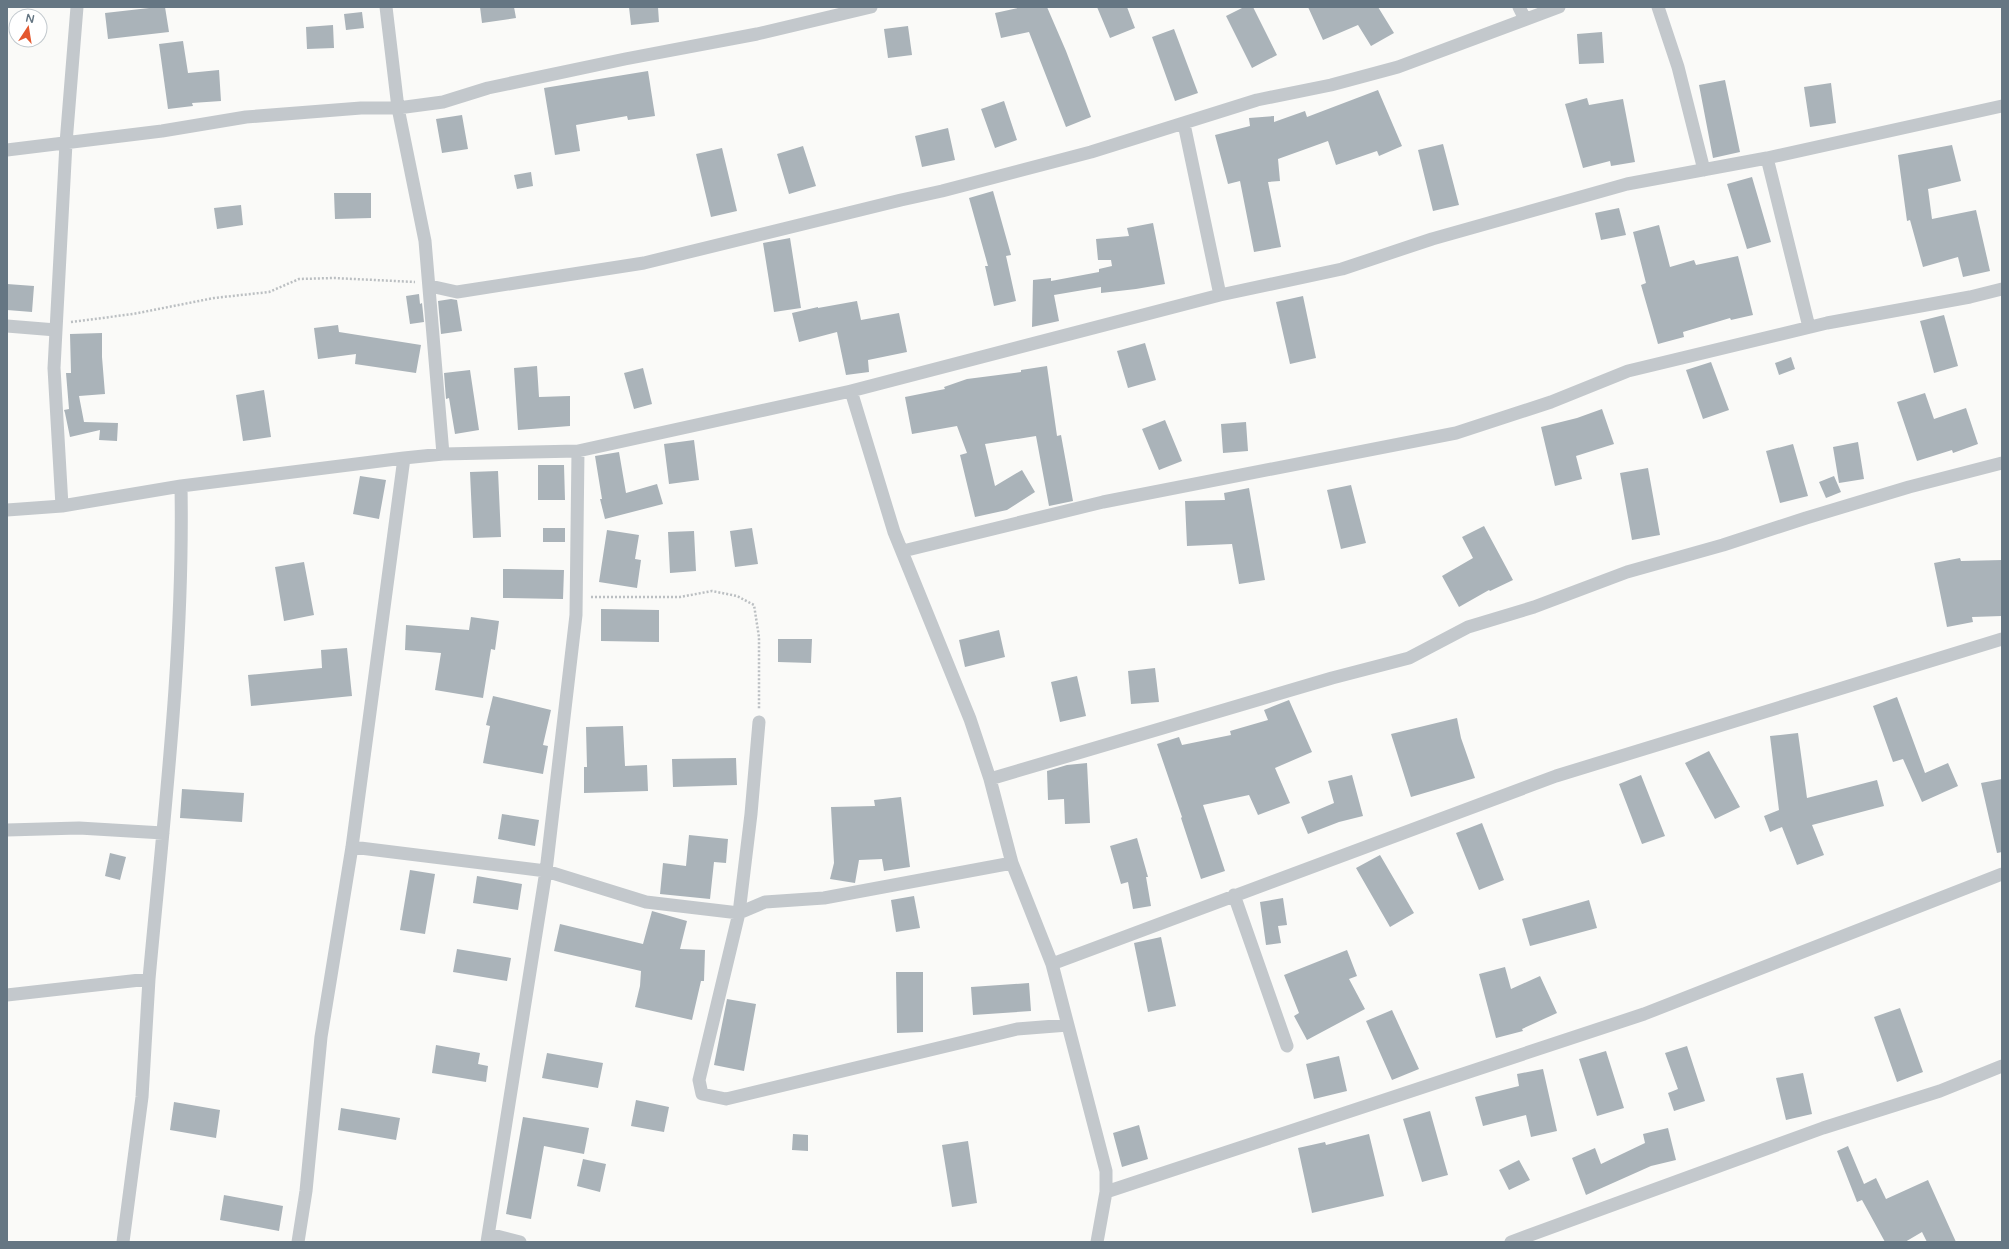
<svg xmlns="http://www.w3.org/2000/svg" width="2009" height="1249" font-family="'Varela Round',sans-serif">
<rect width="100%" height="100%" fill="#fafaf8"/>
<path fill="#aab3b9" d="M158 7H165L169 32 108 39 105 13Z
M480 7H514L516 18 482 23Z
M629 7H658L659 22 631 25Z
M1022 7H1047L1066 51 1091 117 1066 127 1029 32 1001 38 995 13Z
M1097 7H1127L1135 28 1110 38Z
M1244 7H1253L1277 55 1252 68 1226 16Z
M1308 7H1378L1394 33 1371 46 1358 25 1323 40Z
M362 12 364 28 346 30 344 14Z
M333 25 334 48 307 49 306 27Z
M908 26 912 55 888 58 884 29Z
M1174 29 1198 93 1175 101 1152 37Z
M1602 32 1604 63 1579 64 1577 34Z
M183 41 188 73 219 70 221 101 192 103 193 106 168 109 159 44Z
M648 71 655 116 628 120 627 116 576 125 580 151 555 155 544 88Z
M1725 80 1740 152 1713 158 1699 85Z
M1831 83 1836 123 1810 127 1804 87Z
M1378 90 1402 146 1379 156 1377 151 1336 165 1328 141 1278 159 1280 181 1268 182 1281 247 1254 252 1240 181 1228 184 1215 135 1250 126 1249 118 1274 116V122L1305 111 1307 117Z
M1587 98 1589 105 1623 99 1635 162 1611 166 1610 161 1583 168 1565 104Z
M1004 101 1017 140 995 148 981 109Z
M462 115 468 149 442 153 436 119Z
M948 128 955 160 922 167 915 136Z
M1443 144 1459 205 1433 211 1418 150Z
M1952 145 1961 181 1928 189 1932 219 1976 210 1990 271 1963 277 1958 257 1923 267 1910 220 1907 221 1898 155Z
M803 146 816 186 789 194 777 154Z
M722 148 737 211 711 217 696 154Z
M531 172 533 186 517 189 514 175Z
M1752 177 1771 242 1747 249 1727 184Z
M993 191 1011 255 1006 256 1016 301 994 306 985 266H988L969 198Z
M334 193H371V218L335 219Z
M241 205 243 225 217 229 214 208Z
M1619 208 1626 235 1601 240 1595 213Z
M1153 223 1165 284 1136 289 1101 293V287L1054 295 1059 321 1032 327 1033 280 1051 278V281L1099 272V269L1112 266 1111 260H1098L1096 239 1129 236 1127 228Z
M1659 225 1670 267 1694 260 1696 265 1738 256 1753 315 1731 320 1730 318 1683 332 1684 337 1658 344 1641 285 1646 283 1633 232Z
M790 238 801 308 774 312 763 243Z
M7 284 34 286 32 312 7 310Z
M419 294 420 304 422 303 424 322 410 324 406 296Z
M1303 296 1316 358 1290 364 1276 302Z
M451 299 457 300 462 331 441 334 438 301Z
M857 301 861 320 899 313 907 352 868 360 869 372 846 375 837 332 799 342 792 313 818 307V308Z
M1944 315 1958 366 1934 373 1920 321Z
M338 325 339 332 421 345 416 373 355 364 356 354 318 359 314 328Z
M102 333V357L105 394 79 396 84 422 118 423 117 441 99 440 100 430 70 437 65 413 64 410 69 409 66 373H71L70 334Z
M1145 343 1156 380 1128 388 1117 351Z
M1791 357 1795 369 1779 375 1775 363Z
M1711 362 1729 410 1703 419 1686 370Z
M537 366 539 397 570 396V426L518 430 514 368Z
M1047 366 1057 436 1061 435 1073 501 1049 506 1036 436 985 444 995 486 1022 470 1035 492 1007 510 975 517 960 455 967 453 957 426 912 434 905 397 945 389 944 387 967 379 1021 372V370Z
M643 368 652 404 634 409 624 373Z
M470 370 479 430 455 434 449 398 446 399 444 373Z
M264 390 271 437 243 441 236 395Z
M1925 393 1934 419 1966 408 1978 444 1953 453 1952 450 1917 461 1897 402Z
M1602 409 1614 444 1576 456 1582 479 1555 486 1541 427 1577 418Z
M1165 420 1182 461 1159 470 1142 429Z
M1246 422 1248 451 1223 453 1221 424Z
M694 440 699 480 669 484 664 444Z
M1858 442 1864 479 1839 483 1833 447Z
M1793 444 1808 496 1780 503 1766 451Z
M619 452 626 493 657 484 663 504 605 519 600 499H602L595 456Z
M538 465H564L565 500H538Z
M1648 468 1660 535 1632 540 1620 473Z
M498 471 501 537 473 538 470 472Z
M360 476 386 480 379 519 353 514Z
M1834 476 1841 492 1826 498 1819 482Z
M1351 485 1366 543 1341 549 1327 490Z
M1249 488 1265 580 1239 584 1232 544 1187 546 1185 501 1225 500 1224 493Z
M1484 526 1513 580 1490 591 1489 590 1459 607 1442 576 1473 558 1462 537Z
M543 528H565V542H543Z
M752 528 758 564 735 567 730 531Z
M607 530 639 535 635 559 641 560 637 588 599 582Z
M694 531 696 571 670 573 668 532Z
M1960 558 1961 561 2002 560V616L1972 617 1973 622 1947 627 1934 563Z
M304 562 314 615 284 621 275 567Z
M503 569 564 570 563 599 503 598Z
M601 609 659 610V642L601 641Z
M471 617 499 621 495 650 491 649 483 698 435 690 441 653 405 650 406 625 469 630Z
M999 630 1005 657 965 667 959 640Z
M778 639H812L811 663 778 662Z
M347 648 352 696 251 706 248 675 322 668 321 650Z
M1155 668 1159 702 1131 704 1128 671Z
M1077 676 1086 716 1060 722 1051 682Z
M493 696 551 710 543 745 548 746 543 774 483 763 490 726 486 725Z
M1897 697 1925 773 1948 763 1958 786 1922 802 1903 759 1893 762 1873 706Z
M1289 700 1312 752 1275 768 1290 803 1258 815 1249 795 1203 805 1225 871 1201 879 1181 818 1182 817 1157 744 1179 737 1182 745 1231 735 1230 731 1268 720 1264 710Z
M1457 718 1461 738 1475 778 1411 797 1391 734Z
M623 726 625 766 647 765 648 791 584 793V767H587L586 727Z
M1798 733 1807 798 1877 780 1884 806 1812 825 1824 855 1797 865 1782 827 1770 832 1764 816 1779 810 1770 736Z
M1709 751 1740 807 1715 819 1685 763Z
M736 758 737 785 673 787 672 759Z
M1087 763 1090 823 1065 824 1064 799 1048 800 1047 771 1067 765Z
M1352 775 1363 816 1339 822 1308 834 1301 817 1334 803 1328 781Z
M1641 775 1665 836 1642 844 1619 784Z
M2002 779V852L1997 853 1981 783Z
M182 789 244 793 242 822 180 818Z
M901 797 910 867 884 871 882 859 859 860 855 883 830 879 834 863 831 807 875 806 874 800Z
M502 814 539 820 535 846 498 839Z
M1482 823 1504 880 1479 890 1456 833Z
M689 835 728 839 726 863 714 862 710 899 660 894 663 863 686 866Z
M1137 838 1148 877H1146L1151 906 1133 909 1128 882 1121 884 1110 846Z
M110 853 126 857 120 880 105 876Z
M1380 855 1414 913 1390 927 1356 868Z
M410 870 435 874 425 934 400 930Z
M477 876 522 884 518 910 473 903Z
M914 896 920 928 896 932 891 900Z
M1283 898 1287 925 1278 926 1281 943 1266 945 1260 902Z
M1589 900 1597 928 1530 946 1522 919Z
M652 911 687 921 680 949 705 950 704 981H701L692 1020 635 1007 640 986 641 971 554 951 560 924 643 944Z
M1161 937 1176 1006 1148 1012 1134 943Z
M457 949 511 958 507 981 453 972Z
M1347 950 1357 976 1349 979 1365 1009 1307 1040 1294 1016 1299 1013 1284 975Z
M1505 967 1511 989 1540 976 1557 1013 1522 1029 1523 1031 1496 1038 1479 974Z
M896 972H923V1032L897 1033Z
M1029 983 1031 1011 973 1015 971 987Z
M727 999 756 1004 744 1071 714 1065Z
M1900 1008 1923 1072 1897 1082 1874 1017Z
M1392 1010 1419 1069 1392 1080 1366 1021Z
M436 1045 480 1053 478 1064 488 1066 486 1082 432 1073Z
M1687 1046 1705 1101 1674 1111 1668 1093 1678 1089 1665 1053Z
M1606 1051 1624 1108 1597 1116 1579 1059Z
M547 1053 603 1063 598 1088 542 1078Z
M1339 1056 1347 1091 1314 1099 1306 1064Z
M1543 1069 1557 1131 1531 1137 1526 1115 1483 1126 1475 1097 1519 1086 1517 1074Z
M1803 1073 1812 1114 1786 1120 1776 1078Z
M636 1100 669 1107 664 1132 631 1126Z
M174 1102 220 1110 216 1138 170 1130Z
M341 1108 400 1118 396 1140 338 1130Z
M1430 1111 1448 1175 1422 1182 1403 1119Z
M523 1117 589 1128 584 1154 544 1146 531 1219 506 1214Z
M1139 1125 1148 1159 1122 1167 1113 1133Z
M1668 1128 1676 1160 1651 1166 1586 1195 1572 1158 1595 1148 1601 1164 1645 1143 1643 1134Z
M793 1134 808 1135V1151L792 1150Z
M1369 1134 1384 1196 1312 1213 1298 1148 1325 1142 1326 1145Z
M968 1141 977 1203 952 1207 942 1145Z
M1848 1146 1864 1184 1876 1178 1886 1199 1928 1180 1956 1242H1927L1922 1232 1905 1242H1885L1862 1200 1857 1202 1837 1151Z
M583 1159 606 1164 600 1192 577 1186Z
M1519 1160 1530 1180 1509 1190 1499 1170Z
M224 1195 283 1206 279 1231 220 1220Z"/>
<g fill="none" stroke-linecap="round" stroke-linejoin="round">
<path stroke="#bbbfc2" stroke-width="2.5" stroke-dasharray="2 2" stroke-linecap="butt" d="M71 322 133 314 214 298 269 292 299 279 334 278 415 282
M591 597H680L712 591 737 596 754 605 759 637V709"/>
<path stroke="#c3c8cc" stroke-width="13" d="M386 7 398 108 425 241 443 454
M1519 7 1525 19
M1658 7 1678 67 1704 170
M1184 124 1220 295
M7 150 162 131 246 117 361 108H398L443 102 488 88 625 59 757 34 871 7
M1767 158 1809 327
M430 286 457 292 644 263 901 200 942 191 1091 152 1257 100 1331 85 1398 67 1559 7
M7 326 56 330
M851 391 894 532 970 719 990 779 1012 863 1052 964 1106 1171V1192L1097 1242
M62 506 54 368 66 143 77 7
M7 510 62 506 181 486 404 458 443 454 578 451 851 391 1220 295 1342 269 1432 239 1627 184 1767 158 2002 106
M903 551 1103 502 1456 433 1551 402 1628 371 1827 323 1970 297 2002 289
M759 722 751 814 739 913 699 1080 702 1094 726 1099 1017 1029 1068 1025
M990 779 1332 678 1409 658 1468 627 1534 607 1627 572 1723 545 1806 518 1909 487 2002 463
M7 830 79 828 163 833
M352 847 546 871 646 902 739 913 765 902 824 898 1012 863
M1234 895 1287 1046
M1052 964 1556 776 2002 639
M7 995 149 979C164 815 184 651 181 486
M1106 1192 1644 1014 2002 874
M489 1234 520 1242
M123 1242 142 1097 149 979
M298 1242 306 1191 321 1037 352 847 404 458
M487 1242 546 871 576 615 578 451
M1511 1242 1823 1128 1940 1091 2002 1066"/>
</g>
<rect width="2009" height="1249" fill="none" stroke="#657683" stroke-width="16"/>
<g transform="translate(28 28) rotate(12)"><circle r="19" fill="#ffffff" stroke="#c1c8cd"/>
<path d="M0-3L7 15L0 10L-7 15Z" fill="#e4572e"/>
<text y="-6" font-size="11" font-weight="bold" text-anchor="middle" fill="#657683">N</text>
</g>
</svg>
